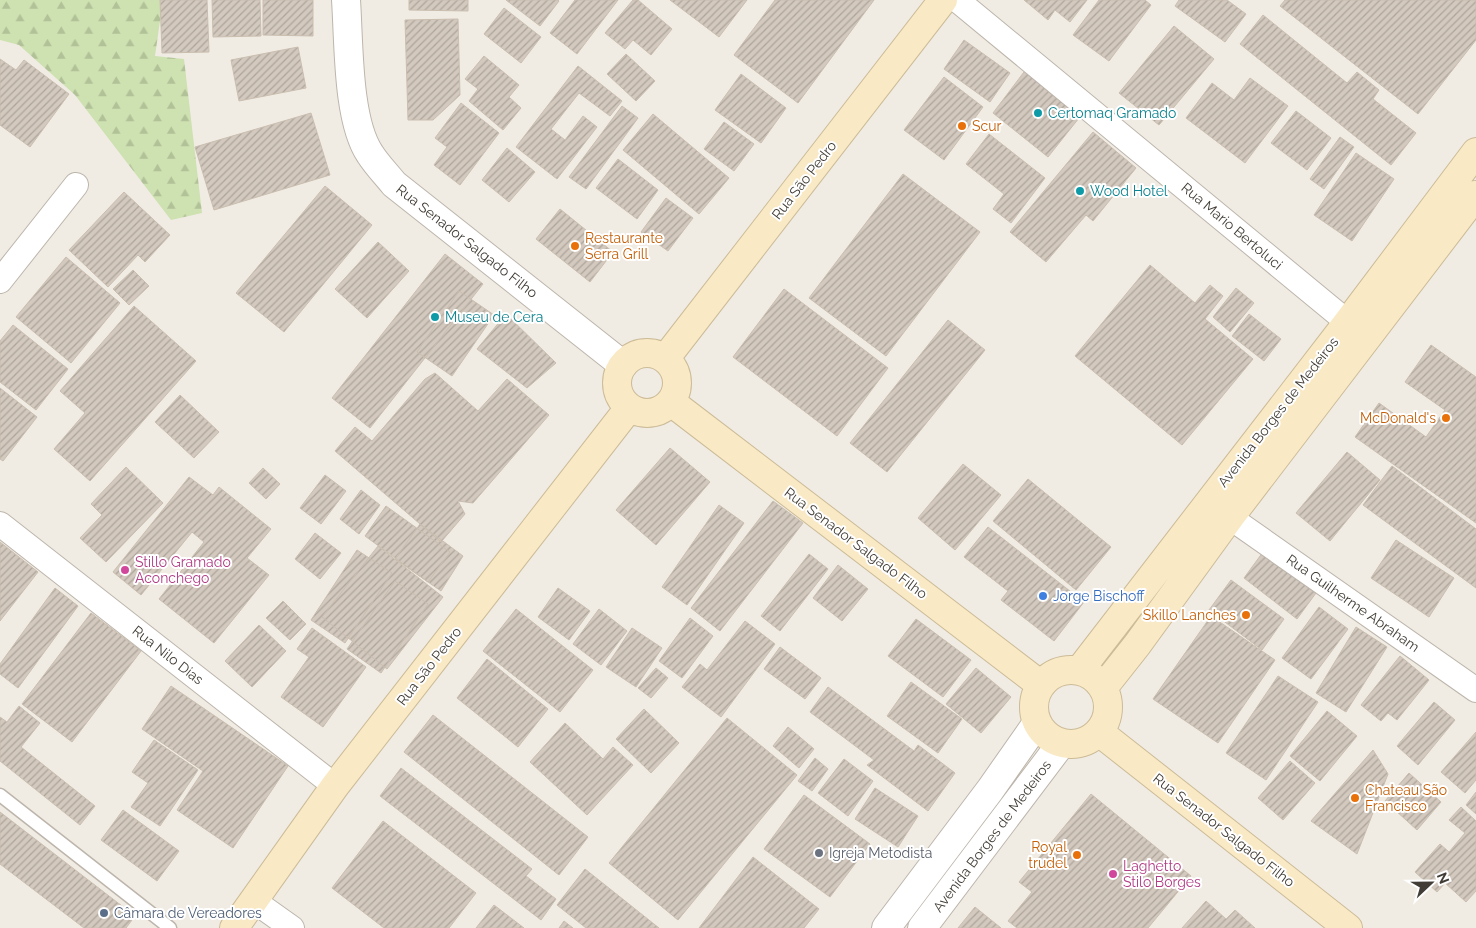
<svg xmlns="http://www.w3.org/2000/svg" width="1476" height="928" font-family="Raleway,sans-serif">
<defs>
<pattern id="forest-firs" width="22" height="20" patternUnits="userSpaceOnUse" patternTransform="scale(1.25)"><rect width="22" height="20" fill="#cee1b0"/><path d="M5 1l3.5 6h-7zM16 11l3.5 6h-7z" fill="#b2c298"/></pattern>
<pattern id="building-hatch" width="6" height="6" patternUnits="userSpaceOnUse" patternTransform="scale(1.25)"><rect width="6" height="6" fill="#d3c9be"/><path d="M-1 1l2-2M0 6l6-6M5 7l2-2" fill="none" stroke="#ada49b"/></pattern>
</defs>
<rect width="100%" height="100%" fill="#f0ece4"/>
<path fill="url(#forest-firs)" d="M0 0H163L155 56 184 59 202 213 171 220 75 95 19 45 0 40Z"/>
<path fill="url(#building-hatch)" stroke="#cabeaf" d="M160 0H207L209 52 162 53Z
M212 0H260L261 36 213 37Z
M263 0H313V36L263 35Z
M409 0H468V11L409 10Z
M506 0H558L559 1 540 26Z
M575 0H618L577 54 550 33Z
M633 0H638L672 29 651 55 633 40 625 49 605 33Z
M670 0H747L719 37Z
M775 0H874L798 103 734 55Z
M1024 0H1087L1070 22 1055 10 1048 20Z
M1099 0H1145L1151 5 1109 61 1073 35Z
M1179 0H1227L1246 14 1225 42 1175 6Z
M1285 0H1476V40L1418 114 1280 6Z
M504 8 541 37 521 63 484 34Z
M1263 15 1347 83 1357 72 1379 90 1373 99 1416 133 1391 165 1240 44Z
M458 19 460 95 433 120H408L405 20Z
M1174 26 1214 59 1159 125 1119 93Z
M964 40 1010 73 990 102 944 69Z
M298 47 306 88 239 101 231 60Z
M626 54 655 81 636 101 607 74Z
M484 56 519 85 509 97 521 108 503 130 469 101 478 89 465 79Z
M0 59 16 70 24 60 69 94 30 147 0 125Z
M578 66 622 101 610 116 579 93 551 129 565 140 583 116 597 127 557 179 516 147Z
M1027 68 1083 113 1048 157 993 113Z
M741 74 786 108 761 143 715 110Z
M944 77 983 107 944 160 904 130Z
M1250 78 1288 106 1245 163 1186 118 1212 83 1234 100Z
M461 103 499 133 460 185 434 165 447 147 435 138Z
M622 106 638 118 586 189 569 177Z
M1296 111 1331 138 1307 170 1271 143Z
M311 113 330 175 214 210 195 147Z
M653 114 729 178 699 214 623 150Z
M724 122 754 144 734 171 704 149Z
M1093 132 1136 168 1093 221 1086 215 1046 262 1010 232Z
M989 134 1045 178 1011 223 993 209 1004 194 966 164Z
M1340 137 1354 147 1324 189 1310 179Z
M507 148 535 172 509 202 482 180Z
M1356 153 1394 179 1352 241 1314 215Z
M618 159 658 190 637 219 596 188Z
M903 174 980 232 886 356 809 298Z
M325 186 372 225 284 332 236 293Z
M124 192 170 235 145 262 138 255 108 287 69 250Z
M666 198 693 218 668 251 641 232Z
M560 209 613 252 590 282 536 239Z
M378 242 409 271 367 318 335 289Z
M445 254 483 284 370 428 332 398Z
M66 257 120 303 71 363 16 317Z
M1150 265 1195 303 1210 285 1223 296 1205 319 1253 359 1182 445 1075 356Z
M133 270 149 286 129 305 113 289Z
M1236 288 1254 303 1230 332 1213 317Z
M784 289 888 368 837 436 733 357Z
M459 291 494 315 452 376 417 352Z
M134 306 196 361 90 481 54 449 85 413 60 391Z
M506 314 556 363 527 388 477 349Z
M1249 314 1281 339 1264 361 1232 336Z
M948 320 985 350 887 472 850 443Z
M13 325 68 369 36 410 0 382V341Z
M1431 345 1476 377V523L1355 437 1379 403 1426 437 1445 410 1405 382Z
M435 373 478 411 507 379 549 415 473 503 458 501 465 514 441 542 335 451 355 427 372 441 425 379Z
M0 388 37 417 3 461 0 459Z
M180 395 219 432 194 458 155 422Z
M670 448 710 482 656 545 616 510Z
M1347 452 1380 480 1330 541 1296 513Z
M963 464 1001 495 955 550 918 518Z
M1392 466 1476 529V588L1363 505Z
M126 467 163 503 106 562 80 538 102 515 91 504Z
M263 468 280 484 266 499 249 483Z
M325 475 346 491 321 524 300 508Z
M189 477 213 495 219 487 271 529 247 558 269 575 214 643 159 599 204 542 192 532 141 595 113 572Z
M1028 479 1111 547 1076 590 993 521Z
M361 490 380 505 359 534 340 519Z
M773 501 803 523 720 631 691 608Z
M719 505 744 523 687 605 662 587Z
M386 506 450 552 428 582 365 536Z
M420 524 463 556 441 591 395 559Z
M988 527 1084 602 1054 641 1001 600 1008 591 964 557Z
M315 533 341 553 320 579 295 559Z
M1396 540 1454 578 1429 617 1371 578Z
M0 542 38 572 0 621Z
M378 546 443 597 387 669 322 617Z
M357 550 392 573 345 643 311 620Z
M1263 552 1316 593 1297 619 1244 578Z
M809 554 828 569 780 631 761 616Z
M838 565 868 589 842 621 813 598Z
M1231 580 1284 619 1262 650 1209 610Z
M395 581 428 604 381 673 347 649Z
M55 588 78 606 18 688 0 674V664Z
M558 588 590 611 569 640 538 617Z
M283 601 306 624 290 640 266 618Z
M1319 607 1348 629 1311 679 1282 658Z
M516 609 593 670 560 712 483 651Z
M599 609 627 631 601 665 573 644Z
M91 613 141 651 72 742 22 704Z
M1211 616 1275 660 1218 743 1153 699Z
M690 618 713 636 682 678 659 661Z
M916 619 971 660 943 697 888 656Z
M745 621 775 644 721 717 682 687 700 664 707 670Z
M259 625 286 651 252 687 225 661Z
M1356 627 1387 647 1346 712 1316 693Z
M312 628 366 667 323 727 281 697 309 657 297 649Z
M632 628 662 648 636 687 606 667Z
M780 647 821 678 805 699 764 669Z
M1400 656 1429 680 1397 720 1388 713 1381 721 1361 705Z
M487 659 548 709 518 747 457 698Z
M656 668 668 678 651 698 638 688Z
M976 668 1011 697 981 733 946 704Z
M1278 676 1318 702 1266 780 1226 753Z
M911 682 962 719 938 753 887 716Z
M171 686 288 766 233 848 177 810 203 771 142 729Z
M828 687 914 751 918 745 955 773 928 811 867 765 874 760 810 712Z
M1434 702 1455 720 1418 765 1397 746Z
M19 706 40 723 21 747 95 806 80 825 0 761V717L7 722Z
M644 709 679 743 651 773 616 739Z
M1327 711 1357 736 1320 781 1290 756Z
M433 715 588 837 559 875 404 752Z
M727 718 797 775 678 920 609 863Z
M565 723 603 759 613 747 633 765 587 815 530 762Z
M788 727 814 749 799 768 773 746Z
M1476 732V780L1465 793 1441 772Z
M154 740 198 770 160 826 131 807 148 783 132 772Z
M1373 750 1388 774 1357 854 1311 821Z
M815 758 828 769 812 791 798 781Z
M844 759 873 781 848 816 818 793Z
M1290 761 1315 783 1283 820 1258 798Z
M401 768 532 869 526 876 556 899 541 920 380 796Z
M1409 773 1441 802 1417 830 1385 801Z
M875 788 918 816 898 847 855 819Z
M1476 792V814L1466 805Z
M1091 794 1191 876 1148 928H1017L1008 921 1032 892 1019 882Z
M804 795 870 844 830 897 764 849Z
M1461 807 1476 821V891L1466 902 1445 883 1437 892 1415 872 1440 844 1449 852 1465 833 1449 820Z
M123 810 179 851 157 881 101 840Z
M0 812 135 916 126 928H84L0 864Z
M383 821 476 893 449 928H384L332 888Z
M753 857 819 909 804 928H699Z
M585 869 659 928H586L557 905Z
M1206 901 1226 919 1235 910 1255 928H1182Z
M494 905 524 928H476Z
M975 907 1001 928H958Z
M564 921 573 928H559Z"/>
<g fill="none" stroke-linecap="round" stroke-linejoin="round">
<g stroke="#bdb5ab" stroke-width="15">
<path id="service" d="M0 795 170 928"/>
</g>
<g stroke="#bdb5ab" stroke-width="26">
<path id="minor" d="M957 0 1362 334
M0 281 76 185
M1215 507 1476 690
M0 524 335 786
M254 901 292 928"/>
</g>
<g stroke="#bdb5ab" stroke-width="30">
<path id="tertiary" d="M346 0C349 42 347 120 370 154 377 165 386 174 394 184L623 365
M886 928 990 790 1037 723
M922 928 1061 744"/>
</g>
<g stroke="#ccbb97" stroke-width="30">
<path id="secondary" d="M617 383a30 30 0 1 1 60 0a30 30 0 1 1-60 0Z
M665 359 943 0
M671 402 1041 685
M1034 707a37 37 0 1 1 74 0a37 37 0 1 1-74 0Z
M1079 671 1348 322 1476 152
M1103 688 1137 645 1230 517 1476 195
M1099 732 1348 928
M234 928 335 786 629 408"/>
</g>
<use href="#service" stroke="#fff" stroke-width="12"/>
<use href="#minor" stroke="#fff" stroke-width="24"/>
<use href="#tertiary" stroke="#fff" stroke-width="28"/>
<use href="#secondary" stroke="#f9e9c5" stroke-width="28"/>
</g>
<g fill="#0f9aa8" stroke="#fff" stroke-width="2">
<circle cx="1038" cy="113" r="5"/>
<circle cx="1080" cy="191" r="5"/>
<circle cx="435" cy="317" r="5"/>
</g>
<g fill="#e8710a" stroke="#fff" stroke-width="2">
<circle cx="962" cy="126" r="5"/>
<circle cx="575" cy="246" r="5"/>
<circle cx="1446" cy="418" r="5"/>
<circle cx="1246" cy="615" r="5"/>
<circle cx="1355" cy="798" r="5"/>
<circle cx="1077" cy="855" r="5"/>
</g>
<g fill="#d1479c" stroke="#fff" stroke-width="2">
<circle cx="125" cy="570" r="5"/>
<circle cx="1113" cy="874" r="5"/>
</g>
<circle fill="#3f7fe0" stroke="#fff" stroke-width="2" cx="1043" cy="596" r="5"/>
<circle fill="#6b7280" stroke="#fff" stroke-width="2" cx="819" cy="853" r="5"/>
<circle fill="#5c6f8a" stroke="#fff" stroke-width="2" cx="104" cy="913" r="5"/>
<g text-anchor="middle" dominant-baseline="central" stroke-width="4" stroke-linejoin="round" paint-order="stroke">
<g font-size="14" fill="#0d838f" stroke="#fff" text-anchor="start">
<text x="1048" y="113">Certomaq Gramado</text>
<text x="1090" y="191">Wood Hotel</text>
<text x="445" y="317">Museu de Cera</text>
</g>
<g font-size="14" fill="#c56008" stroke="#fff" text-anchor="start">
<text x="972" y="126">Scur</text>
<text x="585" y="238">Restaurante<tspan x="585" dy="16">Serra Grill</tspan></text>
<text x="1436" y="418" text-anchor="end">McDonald's</text>
<text x="1236" y="615" text-anchor="end">Skillo Lanches</text>
<text x="1365" y="790">Chateau São<tspan x="1365" dy="16">Francisco</tspan></text>
<text x="1067" y="847" text-anchor="end">Royal<tspan x="1067" dy="16">trudel</tspan></text>
</g>
<g font-size="14" fill="#413c35" stroke="#fff">
<text transform="translate(804 180) rotate(-52)">Rua São Pedro</text>
<text transform="translate(1232 226) rotate(40)">Rua Mario Bertoluci</text>
<text transform="translate(467 241) rotate(38)">Rua Senador Salgado Filho</text>
<text transform="translate(1278 412) rotate(-52)">Avenida Borges de Medeiros</text>
<text transform="translate(856 543) rotate(37)">Rua Senador Salgado Filho</text>
<text transform="translate(1353 603) rotate(35)">Rua Guilherme Abraham</text>
<text transform="translate(168 655) rotate(38)">Rua Nilo Dias</text>
<text transform="translate(429 666) rotate(-52)">Rua São Pedro</text>
<text transform="translate(1224 830) rotate(38)">Rua Senador Salgado Filho</text>
<text transform="translate(992 836) rotate(-53)">Avenida Borges de Medeiros</text>
</g>
<g font-size="14" fill="#b23c85" stroke="#fff" text-anchor="start">
<text x="135" y="562">Stillo Gramado<tspan x="135" dy="16">Aconchego</tspan></text>
<text x="1123" y="866">Laghetto<tspan x="1123" dy="16">Stilo Borges</tspan></text>
</g>
<g font-size="14" fill="#366cbe" stroke="#fff" text-anchor="start">
<text x="1053" y="596">Jorge Bischoff</text>
</g>
<g font-size="14" fill="#5b616d" stroke="#fff" text-anchor="start">
<text x="829" y="853">Igreja Metodista</text>
</g>
<g font-size="14" fill="#4e5e75" stroke="#fff" text-anchor="start">
<text x="114" y="913">Câmara de Vereadores</text>
</g>
</g>
<g transform="translate(1431 883) rotate(68)" stroke="#ffffff" stroke-width="4" paint-order="stroke">
<path d="M0-4L9 19L0 12L-9 19Z" fill="#413c35"/>
<text y="-8" font-size="14" font-weight="bold" text-anchor="middle" fill="#413c35">N</text>
</g>
</svg>
